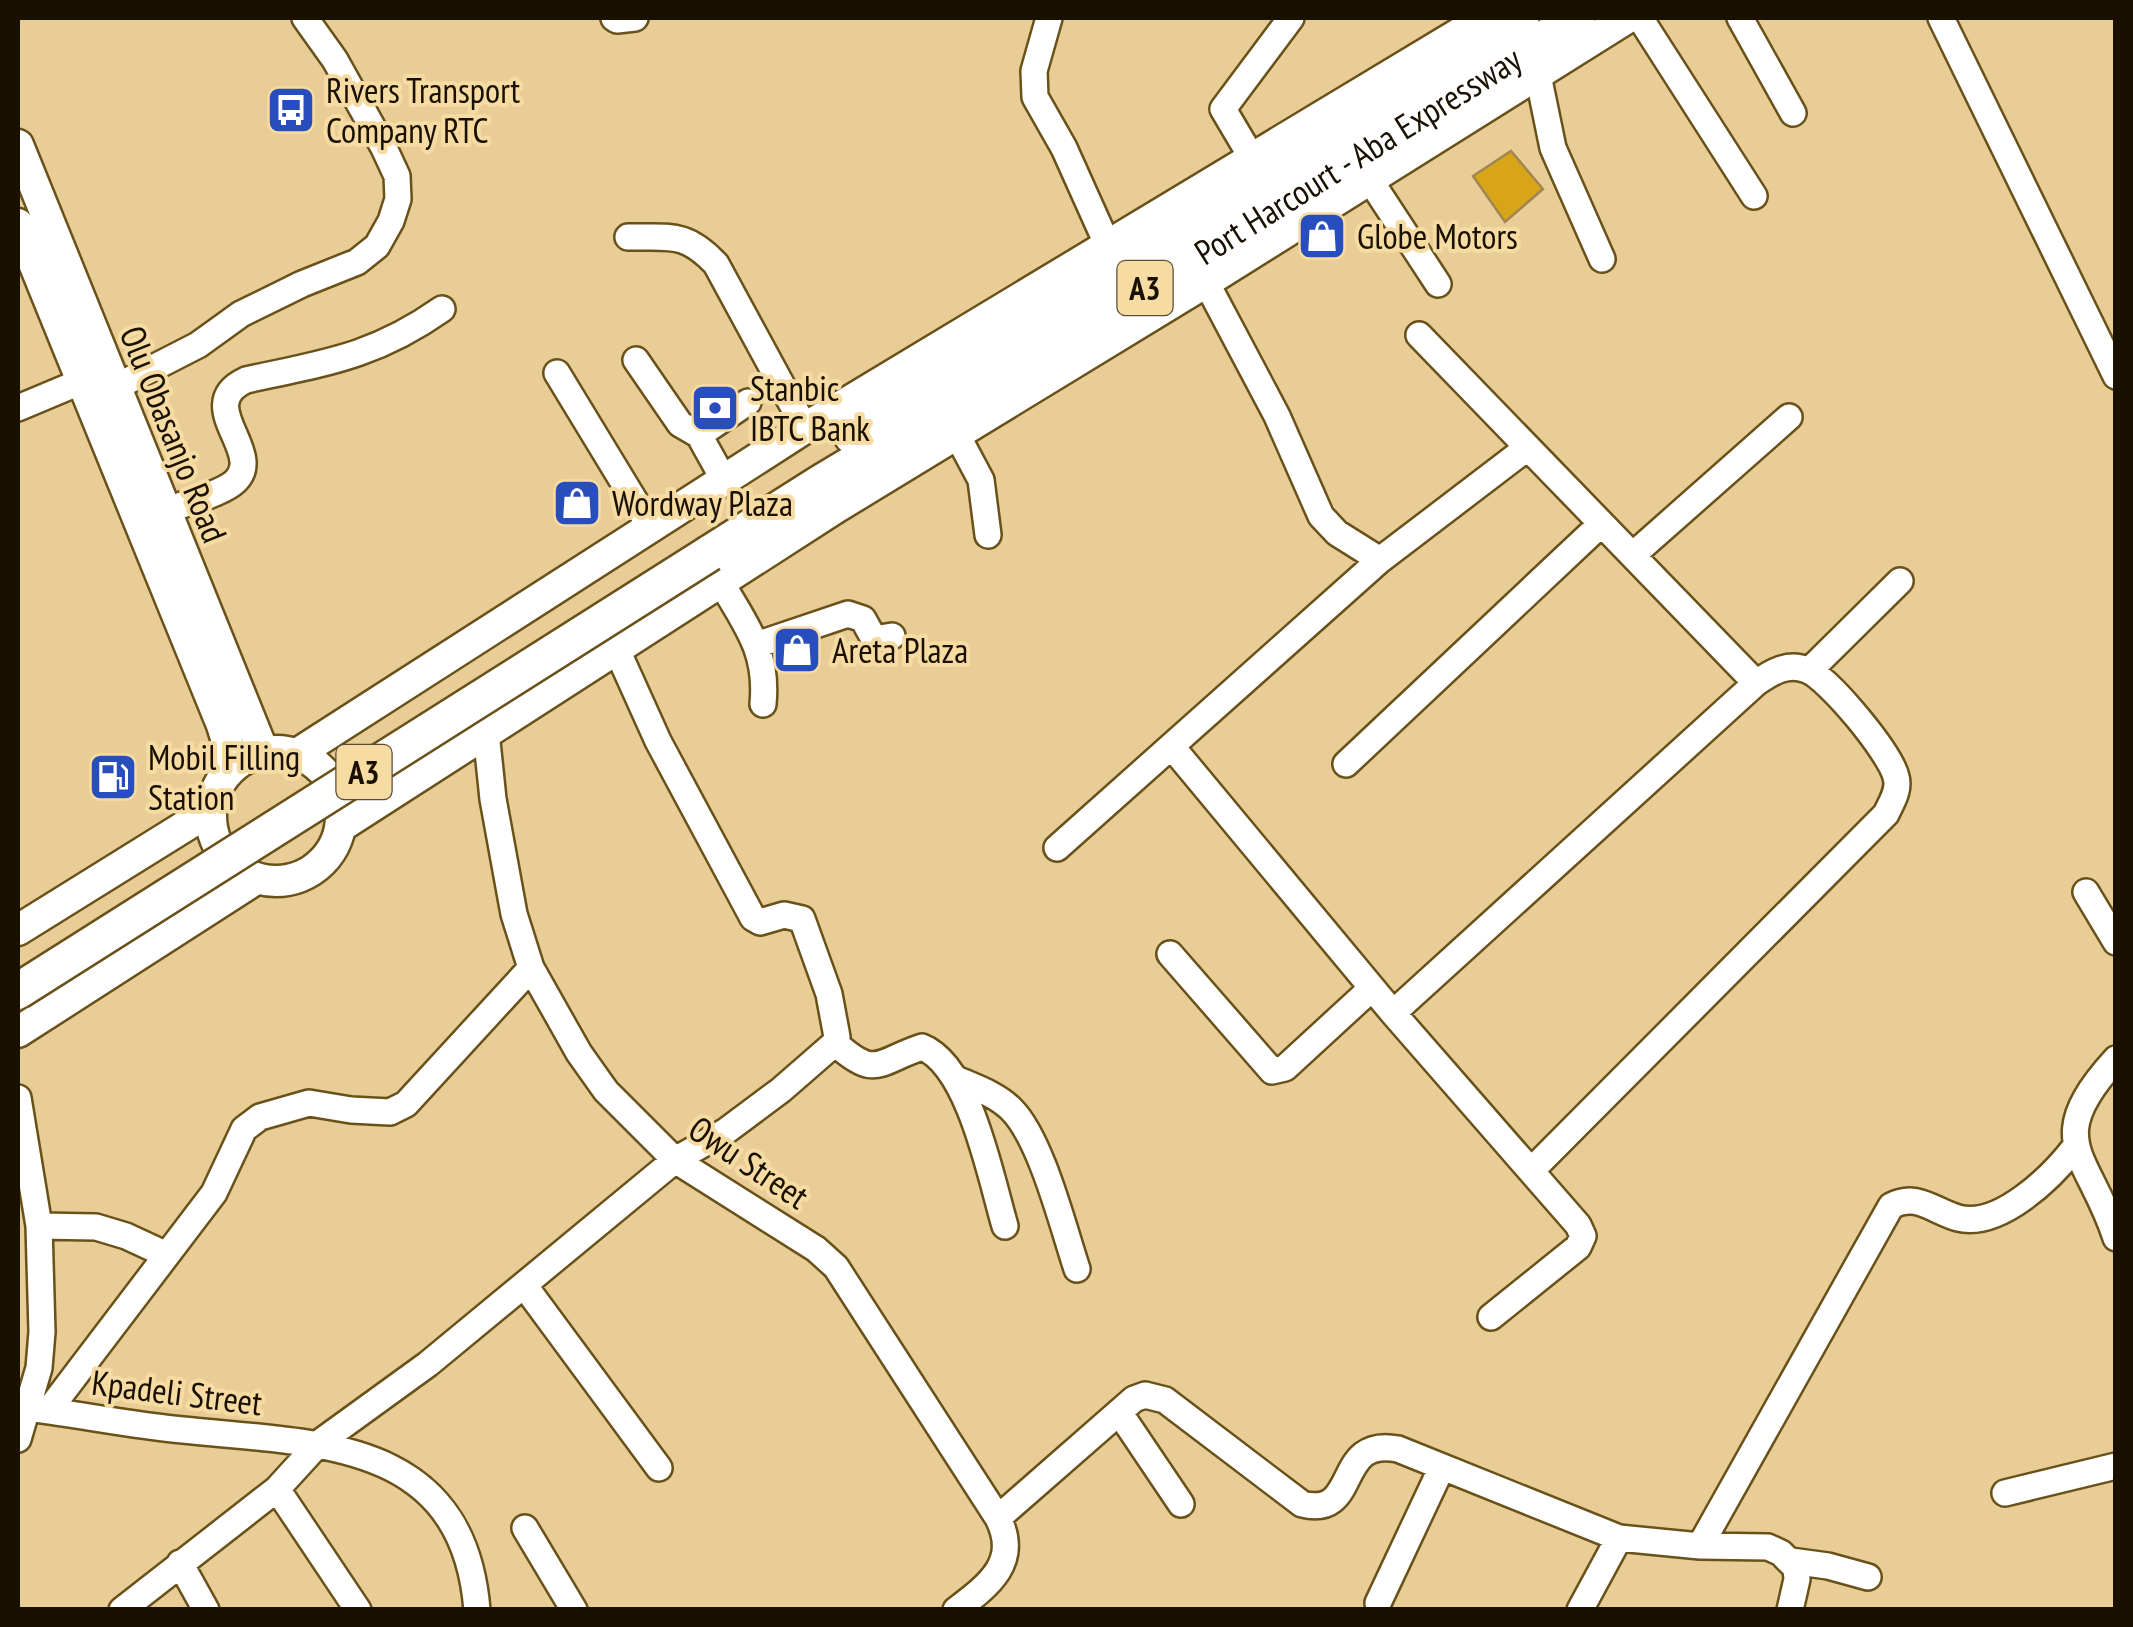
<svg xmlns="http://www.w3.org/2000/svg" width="2133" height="1627" font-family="'PT Sans Narrow',sans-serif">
<rect width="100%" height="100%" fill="#e8ce96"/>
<path fill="#d8a518" stroke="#a08751" stroke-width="2.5" d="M1511 151 1543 189 1505 222 1473 176Z"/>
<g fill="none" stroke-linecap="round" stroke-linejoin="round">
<g stroke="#695119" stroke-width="30">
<path id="minor" d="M614 18 617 20 635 18
M1049 18 1034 71 1035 97 1064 148 1108 246
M1640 18 1754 196
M1740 18 1793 113
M1941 18 2116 376
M1538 75 1553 148 1602 259
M1252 158 1223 109 1291 18
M1370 180 1438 284
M628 237C670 238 685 231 716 264L805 428
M1206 282 1277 416 1321 516 1337 533 1380 560
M1419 335 1756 683
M636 360 680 424 699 435
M557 373 650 526
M114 388 198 345 241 314 302 284 357 262 377 246 391 221 398 199 397 176 384 148 335 60 305 18
M18 408 80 382
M956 433 981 480 988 535
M724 480 699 435 748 402
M164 511C183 504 217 495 232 484 271 455 190 406 246 380 324 363 374 357 442 309
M1634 554 1789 417
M722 584C747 627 768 652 763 704
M756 645 848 614 863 619 874 639 892 636
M1810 670 1900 581
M486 732 493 799 514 914 531 968 579 1053 606 1091 675 1160 816 1249 836 1267 998 1518C1020 1562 989 1585 956 1610
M1172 747 1393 1013 1578 1225 1583 1236 1578 1247 1491 1317
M1346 764 1601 524
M1057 848 1380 560 1527 448
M2086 892 2116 942
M1170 954 1272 1071 1285 1068 1372 988
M1393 1013 1756 683C1772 672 1788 662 1807 670 1829 678 1891 754 1896 777 1900 790 1891 803 1886 814L1532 1170
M835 1043C876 1080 877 1062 922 1047 970 1066 991 1179 1005 1226
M2116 1059C2040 1142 2089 1154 2116 1238
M956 1079C974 1087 996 1094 1011 1109 1041 1138 1063 1227 1077 1269
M18 1098 39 1226 42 1332 39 1368 18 1439
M39 1226 96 1227 126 1236 167 1255
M524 1285 659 1468
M18 1407C73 1413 128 1425 183 1430 315 1444 463 1437 477 1610
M49 1410 214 1193 244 1129 260 1117 309 1103 351 1110 390 1112 406 1104 531 968
M1119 1412 1181 1504
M277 1489 358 1610
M2005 1493 2116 1466
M998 1518 1134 1399 1145 1395 1165 1400 1302 1504C1361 1519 1333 1436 1398 1449L1619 1538 1700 1546 1768 1547 1781 1553 1796 1568 1797 1579 1790 1610
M525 1528 574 1610
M1700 1546 1891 1206C1917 1192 1933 1211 1958 1218 1999 1229 2052 1177 2075 1147
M1791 1561 1828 1566 1868 1577
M180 1563 206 1610
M1378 1603 1442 1467
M122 1610 277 1489 319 1443 428 1364 675 1160 726 1131 781 1090 835 1043 837 1037 829 994 802 919 784 915 760 922 753 918 658 741 617 650
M1580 1610 1619 1538"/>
</g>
<g stroke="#695119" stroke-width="35">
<path id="major" d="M18 145 263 751
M18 224 222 725 234 765
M211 816a65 65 0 1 1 130 0a65 65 0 1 1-130 0Z
M297 754 805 428 1485 18
M340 827 837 507 1206 282 1627 18
M18 930 211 810
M18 1032 256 879"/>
</g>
<g stroke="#695119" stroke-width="40">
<g id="highway">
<path d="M852 436 1272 177 1521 18"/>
<path id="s1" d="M710 553 822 482 1123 302 1577 18"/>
</g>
</g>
<use href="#minor" stroke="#fff" stroke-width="25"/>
<use href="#major" stroke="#fff" stroke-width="30"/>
<use href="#highway" stroke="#fff" stroke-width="35"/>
<g stroke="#695119" stroke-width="40" stroke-linecap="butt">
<path id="highway-bridge" d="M18 991 710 553"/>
</g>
<use href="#highway-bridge" stroke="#fff" stroke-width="35"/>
</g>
<defs>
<g id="bus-square" transform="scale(2.5)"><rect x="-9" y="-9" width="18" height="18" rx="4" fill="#284dbc" stroke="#f6dba2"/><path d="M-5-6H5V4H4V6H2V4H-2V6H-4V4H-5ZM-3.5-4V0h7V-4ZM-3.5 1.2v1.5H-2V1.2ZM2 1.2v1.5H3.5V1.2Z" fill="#fff"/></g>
<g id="shop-square" transform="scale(2.5)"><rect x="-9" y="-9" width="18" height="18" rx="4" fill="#284dbc" stroke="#f6dba2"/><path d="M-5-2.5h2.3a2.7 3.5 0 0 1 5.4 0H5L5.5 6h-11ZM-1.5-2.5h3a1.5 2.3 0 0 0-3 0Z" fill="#fff"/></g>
<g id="bank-square" transform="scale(2.5)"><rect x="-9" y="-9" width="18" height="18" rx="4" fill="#284dbc" stroke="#f6dba2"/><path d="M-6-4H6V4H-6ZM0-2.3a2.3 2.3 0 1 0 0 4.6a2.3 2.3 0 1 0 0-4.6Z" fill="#fff"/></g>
<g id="fuel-square" transform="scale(2.5)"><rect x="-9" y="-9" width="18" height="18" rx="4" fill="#284dbc" stroke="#f6dba2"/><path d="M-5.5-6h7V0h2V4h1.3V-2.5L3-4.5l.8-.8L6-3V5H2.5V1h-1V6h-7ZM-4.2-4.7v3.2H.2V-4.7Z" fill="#fff"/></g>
</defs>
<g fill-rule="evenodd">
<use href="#bus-square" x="291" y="110"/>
<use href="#shop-square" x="1322" y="236"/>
<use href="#bank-square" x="715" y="408"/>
<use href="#shop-square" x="577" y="503"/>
<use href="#shop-square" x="797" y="650"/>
<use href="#fuel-square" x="113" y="777"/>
</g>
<g text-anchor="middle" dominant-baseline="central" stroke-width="8" stroke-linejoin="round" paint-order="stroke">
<g fill="#f6dba2" stroke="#5b4d31" stroke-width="2.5">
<rect x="1117.5" y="261" width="55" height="54" rx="8"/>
<rect x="336.5" y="745" width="55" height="54" rx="8"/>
</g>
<g font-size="32" font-weight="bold" fill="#191000">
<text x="1145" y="288">A3</text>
<text x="364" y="772">A3</text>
</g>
<g font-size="35" fill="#191000" stroke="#f6dba2" text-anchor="start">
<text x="326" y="90">Rivers Transport<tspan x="326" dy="40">Company RTC</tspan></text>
<text x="1357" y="236">Globe Motors</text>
<text x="750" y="388">Stanbic<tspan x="750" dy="40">IBTC Bank</tspan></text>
<text x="612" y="503">Wordway Plaza</text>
<text x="832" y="650">Areta Plaza</text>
<text x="148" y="757">Mobil Filling<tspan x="148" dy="40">Station</tspan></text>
</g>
<g font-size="35" fill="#191000" stroke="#f6dba2">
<text stroke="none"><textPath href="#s1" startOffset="760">Port Harcourt - Aba Expressway</textPath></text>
<text transform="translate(174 434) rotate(68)">Olu Obasanjo Road</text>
<text transform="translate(749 1162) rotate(34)">Owu Street</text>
<text transform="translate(177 1392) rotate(7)">Kpadeli Street</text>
</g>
</g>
<rect width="2133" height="1627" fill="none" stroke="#191000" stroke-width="40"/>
</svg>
